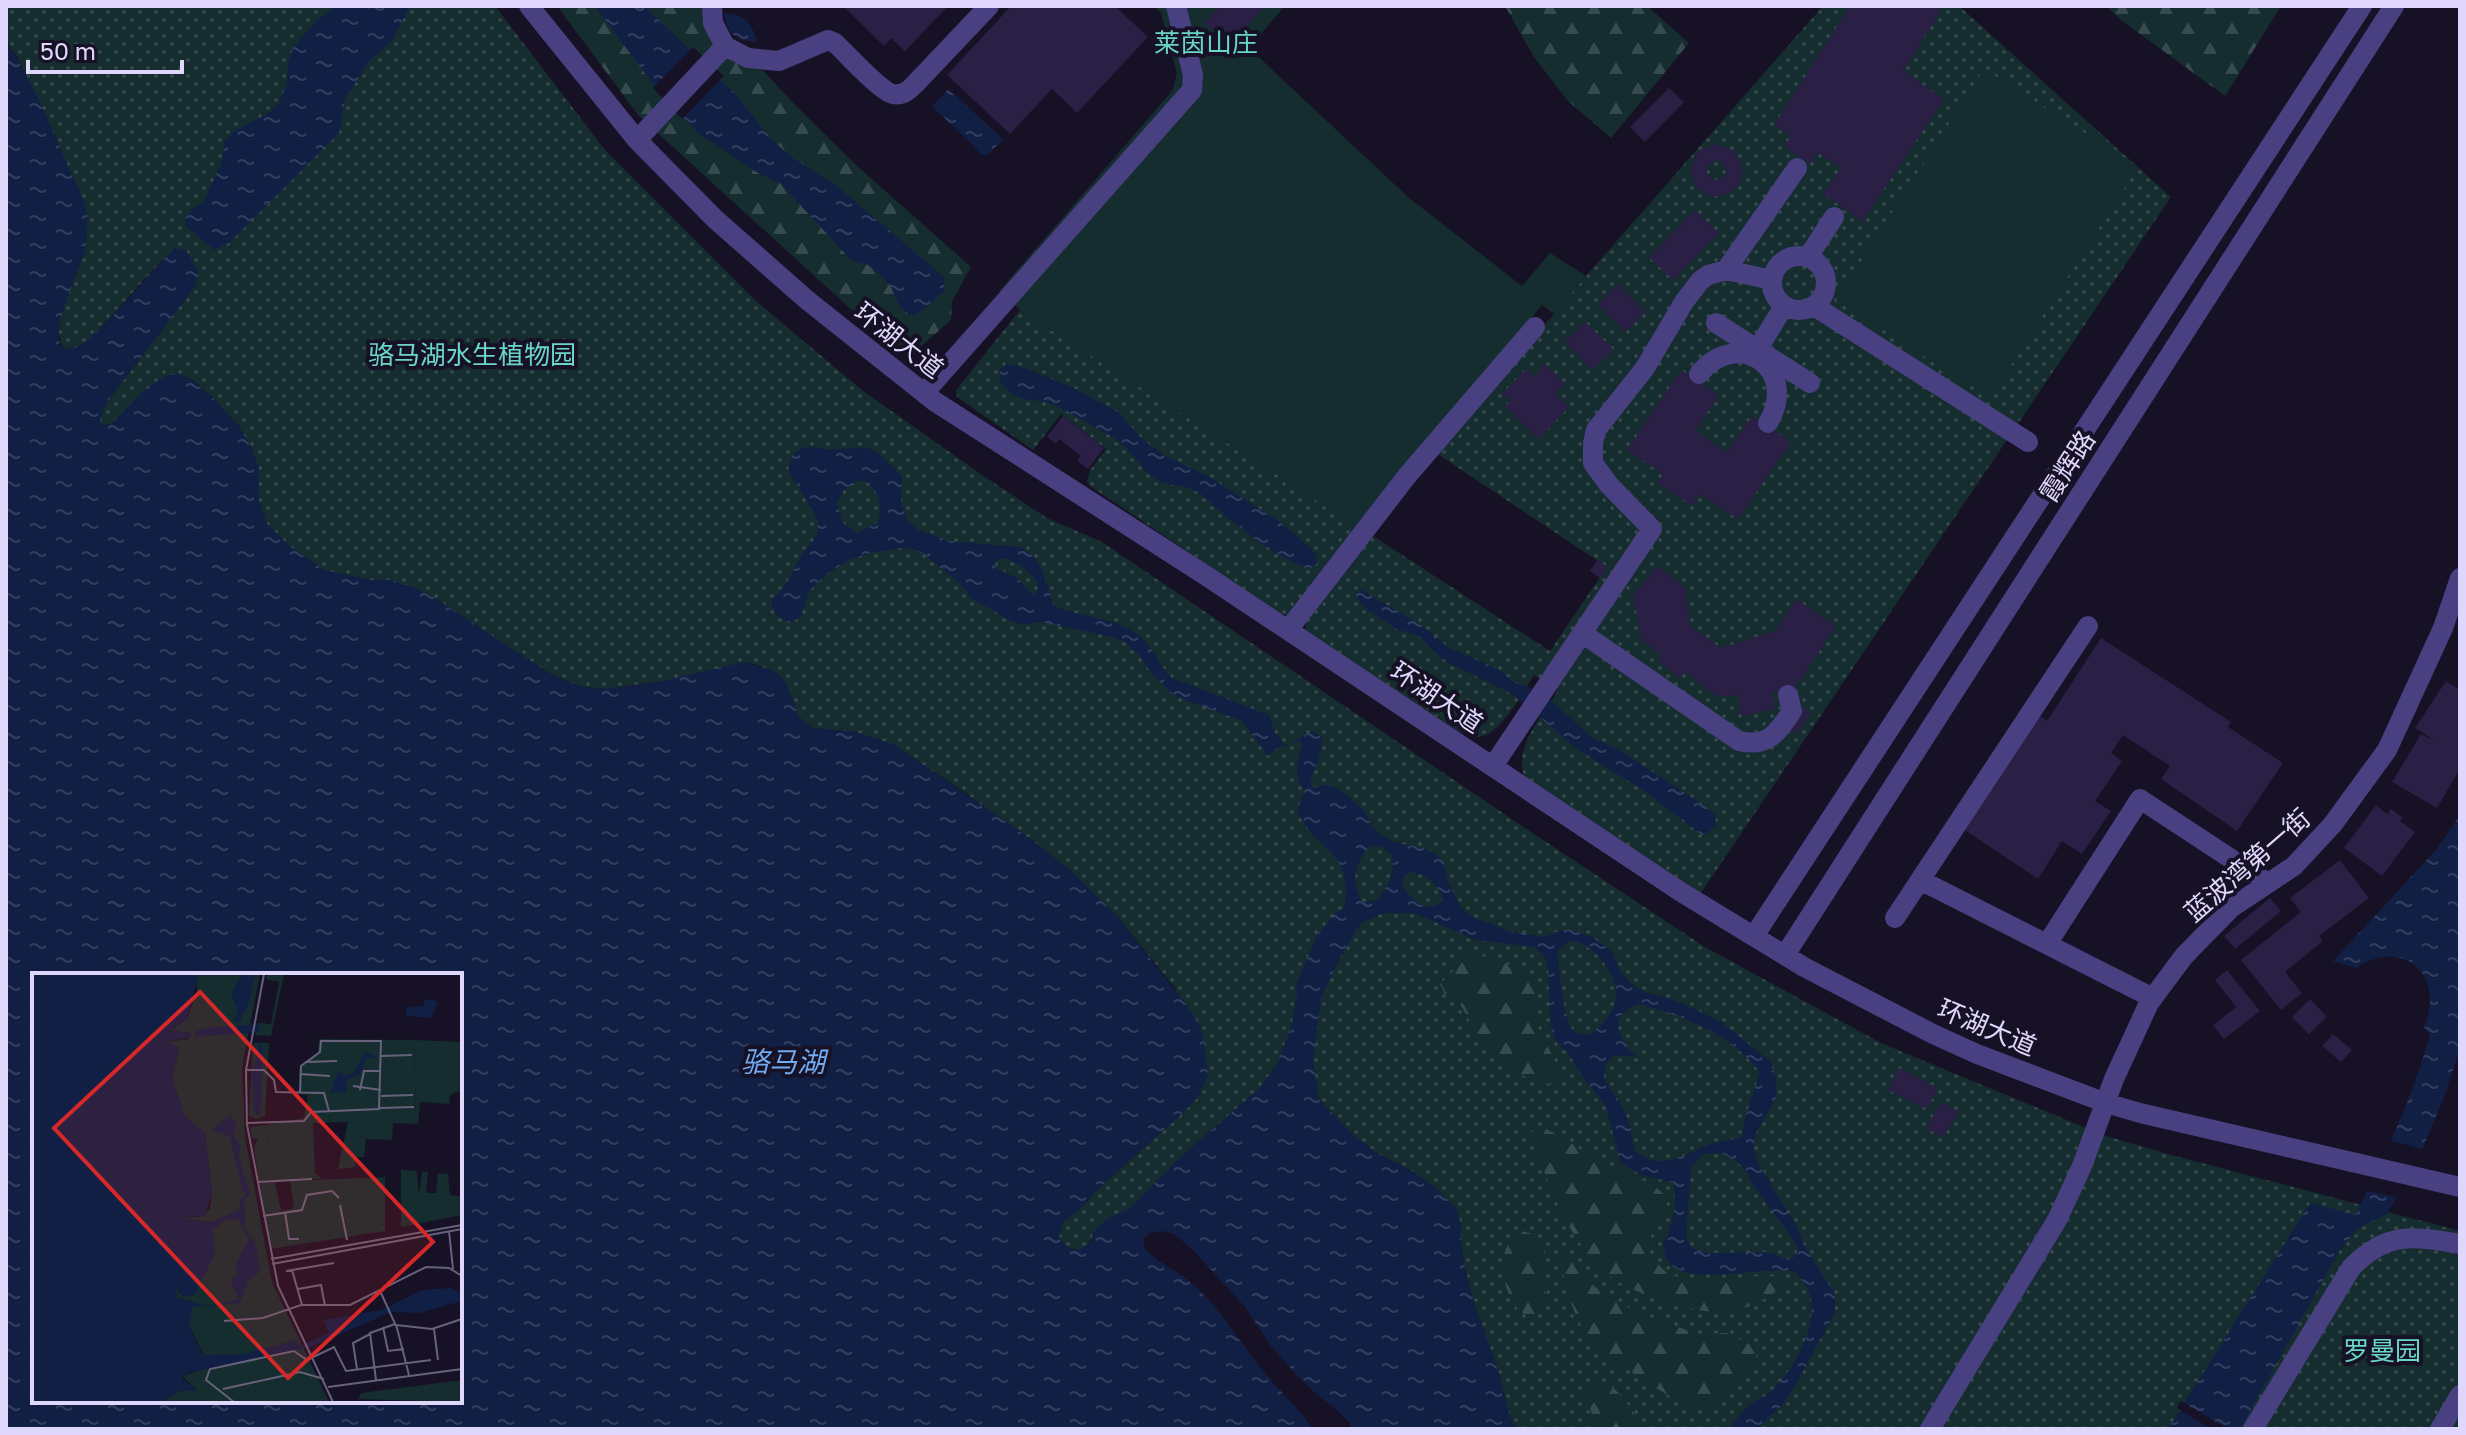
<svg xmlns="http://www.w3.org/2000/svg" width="2466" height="1435" font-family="'Golos Text','Noto Sans SC',sans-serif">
<defs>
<pattern id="grass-dots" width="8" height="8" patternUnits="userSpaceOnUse" patternTransform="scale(2)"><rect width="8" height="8" fill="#152d2f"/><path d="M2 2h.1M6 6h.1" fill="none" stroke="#374b4e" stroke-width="1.8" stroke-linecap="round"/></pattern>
<pattern id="forest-firs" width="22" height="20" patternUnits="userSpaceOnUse" patternTransform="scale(2)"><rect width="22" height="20" fill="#152d2f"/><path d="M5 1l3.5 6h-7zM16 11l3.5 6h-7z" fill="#374b4e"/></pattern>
<pattern id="water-ripples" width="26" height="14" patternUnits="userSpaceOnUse" patternTransform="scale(2)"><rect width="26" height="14" fill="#111f45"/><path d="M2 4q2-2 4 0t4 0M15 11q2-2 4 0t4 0" fill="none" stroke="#333f61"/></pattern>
</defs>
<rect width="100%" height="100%" fill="#161125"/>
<path fill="url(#grass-dots)" d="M6 6H495L605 150 755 300 863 391 985 477 1047 518 1102 542 1528 830 1705 947 1881 1043 2103 1135 2168 1154 2460 1231V1429H1515L1510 1417 1497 1367 1474 1303 1463 1260 1460 1221 1412 1171 1378 1154 1352 1134 1319 1100 1313 1062 1277 1064 1259 1089 1182 1156 1130 1208 1093 1237 1087 1246 1078 1250 1066 1247 1059 1236 1063 1222 1078 1211 1101 1186 1184 1112 1204 1085 1175 988 1117 916 1073 873 1032 840 958 788 893 745 856 732 813 728 799 717 785 681 775 672 754 664 744 662 682 678 607 689 582 687 552 675 441 602 391 580H370L324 570 288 545 267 524 259 502V469L251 447 238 425 212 397 193 380 178 374 111 424 100 426C98 416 105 406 110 398L196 285 175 248C150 271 129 298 105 323 98 330 91 339 82 345 62 358 58 341 59 324L87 213 43 109 17 57 6 42Z
M1823 6H1959L2171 197 1701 893 1524 776C1514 743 1544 716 1558 690L1534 675C1523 692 1501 735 1479 737 1473 737 1465 734 1460 732L1305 631 1306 622 1373 536 1550 651 1607 567 1436 453 1586 276Z
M1020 310 1358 527 1288 616 1279 613 1090 486 1087 482 1090 470 1106 449 1061 414 1033 450 957 397 956 391 960 385Z"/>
<path fill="url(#forest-firs)" d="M557 6H703L797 107 857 166 971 267 952 301 951 320 910 356 898 352 639 116Z
M1505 6H1647L1689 43 1611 138 1568 101 1534 57Z
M2106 6H2281L2225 96 2121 20Z
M1469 954C1493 957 1532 966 1535 994 1537 1009 1534 1016 1540 1032 1548 1050 1561 1064 1560 1085 1546 1085 1537 1081 1524 1076 1485 1059 1477 1032 1456 997L1447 998 1440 984 1454 970 1458 957Z
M1544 1128C1566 1138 1584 1153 1604 1163 1625 1174 1648 1179 1665 1195L1667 1204 1647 1244C1668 1309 1746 1263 1791 1280 1775 1293 1758 1305 1738 1310 1706 1319 1636 1296 1610 1276 1593 1263 1578 1242 1567 1223 1552 1195 1541 1162 1529 1132Z
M1522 1231 1535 1235 1545 1244 1544 1287 1547 1305 1535 1316C1534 1316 1524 1314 1523 1313 1506 1303 1499 1266 1506 1249 1509 1240 1514 1236 1522 1231Z
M1561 1246 1594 1286 1608 1297 1637 1312 1698 1334 1728 1333 1753 1346 1757 1356 1750 1367 1734 1380 1712 1406 1697 1410C1674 1400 1654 1387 1633 1373 1625 1368 1615 1363 1607 1357 1577 1333 1560 1283 1561 1246Z
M1596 1379C1620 1385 1631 1411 1645 1429H1596L1586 1394 1588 1385Z"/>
<path fill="#152d2f" d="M1154 6H1285L1249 48 1408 197 1522 286 1550 253 1586 276 1554 314 1542 305 1358 527 1020 310 999 291 1173 90 1177 73 1161 13Z
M1984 69 2138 167 1990 398 1836 300Z"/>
<path fill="url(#water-ripples)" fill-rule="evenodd" d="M334 6H410L392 41 371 59 345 99 339 133 229 243 214 250 186 226 185 218 193 208 203 203 221 164 225 141 233 132 265 115 278 105 287 84 288 63 293 48 317 20 331 11Z
M595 6H644L733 91 772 140 793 158 838 187 943 276 945 291 916 315 908 314 899 305 890 285 880 275 868 265 851 260 780 183 758 173 697 132 649 79Z
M724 13C743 13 753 24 757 42 736 41 727 34 724 13Z
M6 42C33 80 50 126 69 168 75 182 85 199 87 214 88 224 87 240 85 250 83 265 38 349 70 349 91 349 155 265 175 248L186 250 198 271 196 285 110 398C106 406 98 416 101 426L111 424 144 390 166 375 178 374 193 381 212 397 238 425 251 447 259 469V502L267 524 288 545 324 570 370 580H391L414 587 441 602 552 675 582 687 607 689 658 682 744 662 775 672 785 681 799 717 813 728 856 732 893 744 1032 840 1073 873 1117 916 1192 1012 1203 1034 1208 1076 1197 1098 1184 1112 1101 1186 1078 1211 1063 1222 1059 1236 1066 1247 1078 1250 1087 1246 1091 1242 1093 1232 1105 1220 1130 1208 1182 1156 1259 1089 1277 1064 1291 1027 1297 996 1296 985 1317 935 1336 913 1344 908C1355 848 1314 853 1297 810L1305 791C1294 776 1295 760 1303 744L1299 741 1279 747 1268 756 1242 721 1180 698 1169 691 1151 673 1140 656 1126 643 1113 637 1040 622 1024 625 1013 622 971 598 965 589 947 573 924 554 913 549 902 548 870 553 849 560 827 574 810 590 800 618 789 623 778 616 772 608V600L785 586 803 552 812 542 818 531V520L788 470 793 454 802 448 811 447 831 450 866 447 878 453 902 476 901 500 906 519 918 530 949 541 1021 547 1033 556 1042 570 1054 606C1080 617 1114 617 1137 634 1154 647 1158 665 1172 678L1269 715 1275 733 1284 744H1290L1312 731 1322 738 1319 759 1311 777 1312 788 1326 785 1338 788 1363 809 1371 825 1381 835 1395 842 1426 849 1441 858 1445 865 1448 882 1461 908 1475 918 1509 931 1544 937 1561 930H1573L1594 938 1613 953 1619 969 1629 982 1644 992 1672 999 1720 1021 1770 1061 1776 1078V1098L1757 1131 1753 1147 1758 1163 1798 1229 1804 1245 1835 1294V1312L1794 1388 1783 1404 1757 1429H1729C1736 1420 1744 1408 1754 1402 1757 1399 1761 1398 1765 1396 1790 1378 1817 1330 1811 1299 1810 1289 1801 1280 1796 1272 1768 1264 1688 1289 1668 1261 1665 1256 1664 1249 1663 1243 1674 1223 1677 1206 1674 1183L1640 1174 1628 1168 1620 1161 1606 1107 1579 1072 1568 1052 1557 1043 1551 1030 1548 967 1544 955 1534 947 1476 940 1414 913H1384L1361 923 1339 960 1321 998 1313 1062 1319 1100 1352 1134 1378 1154 1412 1171 1435 1187 1456 1208 1460 1221 1463 1260 1474 1303 1497 1367 1510 1417 1515 1429H1351L1350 1423 1340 1413 1313 1391 1294 1372 1271 1346 1245 1307 1191 1248 1174 1234 1162 1231 1149 1233 1144 1238V1248C1156 1262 1174 1269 1189 1281 1220 1307 1239 1342 1264 1372 1280 1392 1299 1408 1313 1429H6ZM856 481H866C879 492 883 505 878 522L858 533 843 523 837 503 844 490ZM1001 558C1019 561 1028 570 1038 584L1037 592 1034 595 1017 578 996 568 995 562ZM1371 846 1381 847 1391 853C1397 871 1389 884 1378 899L1363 903C1350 883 1354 863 1371 846ZM1412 872C1428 875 1439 885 1443 900 1427 917 1410 899 1402 883L1407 873ZM1569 941C1592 940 1620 976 1616 999 1614 1013 1601 1025 1591 1034 1584 1035 1577 1035 1572 1029 1564 1020 1558 964 1558 950ZM460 975V1401H34V975ZM1639 1004C1684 1016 1731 1034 1760 1072L1744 1121 1743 1134 1740 1138C1729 1140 1719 1141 1708 1145 1683 1155 1661 1172 1635 1151 1632 1143 1632 1134 1630 1126 1628 1118 1623 1108 1619 1101 1609 1084 1594 1076 1613 1056H1631L1637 1058C1619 1037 1604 1017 1639 1004ZM1720 1153C1734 1157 1748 1169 1752 1184L1795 1242 1798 1249 1795 1257 1787 1260 1777 1255 1765 1252 1711 1253 1699 1251 1691 1247 1686 1236 1691 1167 1704 1154Z
M948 89 1003 139 988 155H983L935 109 933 106Z
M1006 364 1019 366 1072 387 1120 413 1141 438 1164 455 1211 478 1277 520 1305 543 1316 555 1317 564 1309 569C1277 558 1249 534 1222 513 1214 507 1208 498 1199 493 1183 482 1173 488 1159 481 1146 475 1138 461 1129 451 1120 441 1106 433 1094 427 1082 420 1070 412 1057 406 1031 395 1018 408 999 379L1001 369Z
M1362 590 1422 626 1449 648 1494 667 1516 683 1527 686 1550 700 1594 739 1618 749 1705 806 1715 815 1716 824 1709 832 1702 835 1644 791 1577 749 1514 695 1449 663 1434 652 1419 636 1396 629 1367 610 1356 597V592Z
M2460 815V1049L2444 1097 2419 1157 2387 1214 2358 1228 2340 1250 2240 1429H2168L2310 1203 2356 1215C2384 1156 2413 1098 2430 1034L2424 1027C2446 975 2403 936 2356 968L2333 961 2436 850Z"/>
<path fill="#161125" d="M693 47 724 76 682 119 653 88Z
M2387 1140 2426 1150 2401 1198 2364 1190Z
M2181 1401 2228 1429H2212L2177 1408Z"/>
<path fill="#2a1f45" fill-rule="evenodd" d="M843 6H948L905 51 891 38 884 46Z
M1011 6H1115L1148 37 1077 113 1052 89 1010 134 947 75Z
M1220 6H1265L1231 45 1205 23Z
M1850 6H1934L1941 11 1903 71 1944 99 1863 221 1823 194 1841 168 1818 153 1810 164 1784 147 1791 136 1774 125Z
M1669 88 1684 102 1645 142 1630 127Z
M1718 144 1734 151 1742 165 1743 173 1741 181 1730 194 1712 197 1696 188 1690 171 1696 154 1702 149ZM1713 161H1720L1726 169 1725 175 1720 179 1714 180 1707 174V168Z
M1695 210 1719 233 1673 280 1649 257Z
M1618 284 1646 312 1626 332 1598 305Z
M1585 322 1613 349 1592 370 1565 342Z
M1545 364 1565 383 1555 394 1569 407 1539 439 1505 406 1510 401 1502 394 1526 369 1534 377Z
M1681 370 1719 395 1695 431 1727 452 1752 416 1791 442 1738 519 1700 494 1692 506 1657 483 1663 474 1627 450Z
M1063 416 1104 448 1088 469 1077 461 1081 456 1059 439 1056 444 1047 437Z
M1597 560 1608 567 1600 578 1590 571Z
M1657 566 1685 588 1690 626 1721 648 1775 631 1796 599 1836 626 1795 688 1772 692 1775 709 1741 716 1738 695 1718 697 1685 672 1680 678 1658 661 1662 655 1642 640 1633 597Z
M2101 638 2231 722 2228 727 2283 763 2237 831 2161 779 2170 766 2123 735 2111 753 2122 761 2095 801 2111 811 2082 854 2062 841 2038 879 1960 827 2039 715 2047 721Z
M2446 681 2460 690V769L2437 808 2392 782 2421 734 2437 742 2415 728Z
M1799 705 1811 713 1797 734 1785 726Z
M2376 805 2387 814 2391 809 2403 818 2400 821 2415 832 2382 876 2344 848Z
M2340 860 2369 898 2319 936 2323 941 2285 972 2302 993 2281 1010 2241 960 2301 912 2290 898Z
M2270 898 2281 911 2235 949 2224 936Z
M2227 970 2260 1011 2224 1039 2213 1025 2236 1007 2215 980Z
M2310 999 2327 1017 2309 1034 2292 1017Z
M2333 1034 2352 1050 2341 1062 2322 1046Z
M1899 1068 1938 1088 1927 1109 1888 1090Z
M1941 1102 1958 1112 1943 1138 1926 1128Z"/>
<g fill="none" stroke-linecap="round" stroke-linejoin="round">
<path stroke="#484080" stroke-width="20" d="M529 6 637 140 715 219 807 300 934 401 1205 575 1681 892 1804 967 1933 1034 1977 1054 2106 1103 2140 1113 2460 1187
M712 6 713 23 725 46
M637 140 725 46 748 58 779 61 828 40 835 43C847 54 880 91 893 94 903 96 909 90 915 84L989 6
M1772 283a27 27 0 1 1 54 0a27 27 0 1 1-54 0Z
M1808 257 1834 217
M1726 270 1797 168
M1814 306 2028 442
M1716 323 1810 383
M1753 357 1784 306
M1699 374C1738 326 1800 369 1768 423
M924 393 1192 90 1193 75 1176 6
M1288 630 1407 476 1535 327
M1582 633 1739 741C1768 748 1778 732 1792 711L1788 695
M1493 766 1652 529 1609 485 1593 463V443L1596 430 1645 368 1684 302 1700 281 1708 275 1726 270 1772 280
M1920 880 2153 998
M1895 918 2088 626
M1754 936 2362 6
M2047 944 2140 799 2268 883
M1785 955 2394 6
M1930 1429 2057 1220 2082 1166 2114 1079 2149 1003 2184 956 2231 908 2294 866 2333 824 2368 776 2387 750 2443 628 2460 578
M2253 1429 2351 1268C2387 1231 2413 1236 2460 1244
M2440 1429 2460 1395"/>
</g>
<g text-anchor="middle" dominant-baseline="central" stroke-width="8" stroke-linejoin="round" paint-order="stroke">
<g font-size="26" fill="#69d7c5" stroke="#161125">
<text x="1206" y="42">莱茵山庄</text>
<text x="472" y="354">骆马湖水生植物园</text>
<text x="2382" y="1350">罗曼园</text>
</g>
<g font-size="26" fill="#e0d8fc" stroke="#161125">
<text transform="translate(899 340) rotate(38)">环湖大道</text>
<text transform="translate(2067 466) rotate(-57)">霞辉路</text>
<text transform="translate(1437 697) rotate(34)">环湖大道</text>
<text transform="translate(2247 865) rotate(-41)">蓝波湾第一街</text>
<text transform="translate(1987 1027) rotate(23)">环湖大道</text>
</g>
<g font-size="28" font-style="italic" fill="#6faaf3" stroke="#161125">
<text x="783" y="1061">骆马湖</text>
</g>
</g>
<g transform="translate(32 973)">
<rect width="430" height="430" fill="#161125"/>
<path d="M163 1H228L210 94 213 164 240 309 297 429H128L147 418H165L151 403 177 394 157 352 161 329 145 325 142 315 145 310 147 320 164 313 183 281 180 249 142 245 167 244 178 236 180 219 173 161 153 143 140 106 147 74 134 69 157 66 159 60 138 58 156 44 165 16ZM233 152 243 207 227 208 222 175 226 166H220L218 154ZM353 204V258L238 276 228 210 243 209 249 238 262 235 258 208ZM430 407V429L326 426 329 420Z" fill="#152d2f"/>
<path d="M235 1H252L239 63 223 62 226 50 239 51 247 9 234 6ZM382 67 430 69V117L418 122 417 131 388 129 386 151 361 150 360 167 334 166 332 184H323V194L306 196 316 149 384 146ZM221 70H237L233 143 225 146 217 143ZM369 197 385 198 387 222 390 199H396L394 220H404L406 200 416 201 418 222 430 224V242L369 254Z" fill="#152d2f"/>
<path d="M287 66 382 67 384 147 281 150 283 200 290 206 243 207 233 152 272 145 276 122 267 121V96L286 79ZM349 227 353 252 316 259 311 234Z" fill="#152d2f"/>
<path d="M0 1H163L166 5 154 48 138 58 159 60V64L134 69 147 74 140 106 153 143 173 161 180 219 173 243 142 245 180 249 207 237 208 227 215 221 211 219 198 164 179 156 198 143 205 151 201 162 209 174 206 183 218 221 212 227 214 256 223 270 228 299 217 306 208 330 161 334 157 352 170 382 212 381 264 367 268 373 297 360 291 347 349 337 390 317 418 315 430 320V328L388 340 359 339 279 374 156 400 150 405 165 418H147L128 429H0ZM206 246 217 266 203 293 206 301 198 307 207 326 178 334 145 325V310L151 324 162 322 183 281 181 257 191 248ZM217 1V6L223 1 216 33 207 49 202 46 206 37 199 21 210 2ZM393 26 406 28 399 45 374 43V34L391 33ZM228 51 226 59 162 64 163 58 175 55ZM228 68 231 76 228 142 222 141 220 102ZM333 79 344 84 334 86 327 102 315 107V119L298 120 306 97 314 103 322 100Z" fill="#111f45" fill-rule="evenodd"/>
<path fill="none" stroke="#67617b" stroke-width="2" d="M232 1 214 97 215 152 246 313 301 429M349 83 380 82M273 89 305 88M214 97H232L242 107 244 119 292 120 297 138M268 101 298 103M321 113 349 117M328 117 332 98H349M349 123 381 122M348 135 382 134M215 150 272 148 279 139 347 136 349 68H289L288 79 269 93 268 120M226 209 280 206M308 232 315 267M253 239 257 266H267M231 243 270 237 275 222 300 218 307 225M417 258 421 296M239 286 430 252M240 291 430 256M260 297 270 332M254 298 302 290M266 316 289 312 293 333M349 320 365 355 377 402M192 348 231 345 269 332H318L394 294 417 295 430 303M364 352 400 356 430 346M351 354 356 378 372 376M402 356 406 387M325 396 321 370 338 361M344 407 338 360 363 351M296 414 430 396M191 416 268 399 292 406M202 429 174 407 178 396 262 378 275 387 302 374 314 398 399 387"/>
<path fill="#d62828" fill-opacity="0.15" stroke="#d62828" stroke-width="4" d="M168 19 401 269 256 405 22 155Z"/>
<rect width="430" height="430" fill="none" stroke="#e0d8fc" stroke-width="4"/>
</g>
<rect width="2466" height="1435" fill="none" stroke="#e0d8fc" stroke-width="16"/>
<path d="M28 60v12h154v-12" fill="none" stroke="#e0d8fc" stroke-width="4"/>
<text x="40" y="60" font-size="24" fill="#e0d8fc" stroke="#161125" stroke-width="6" paint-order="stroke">50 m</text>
</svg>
